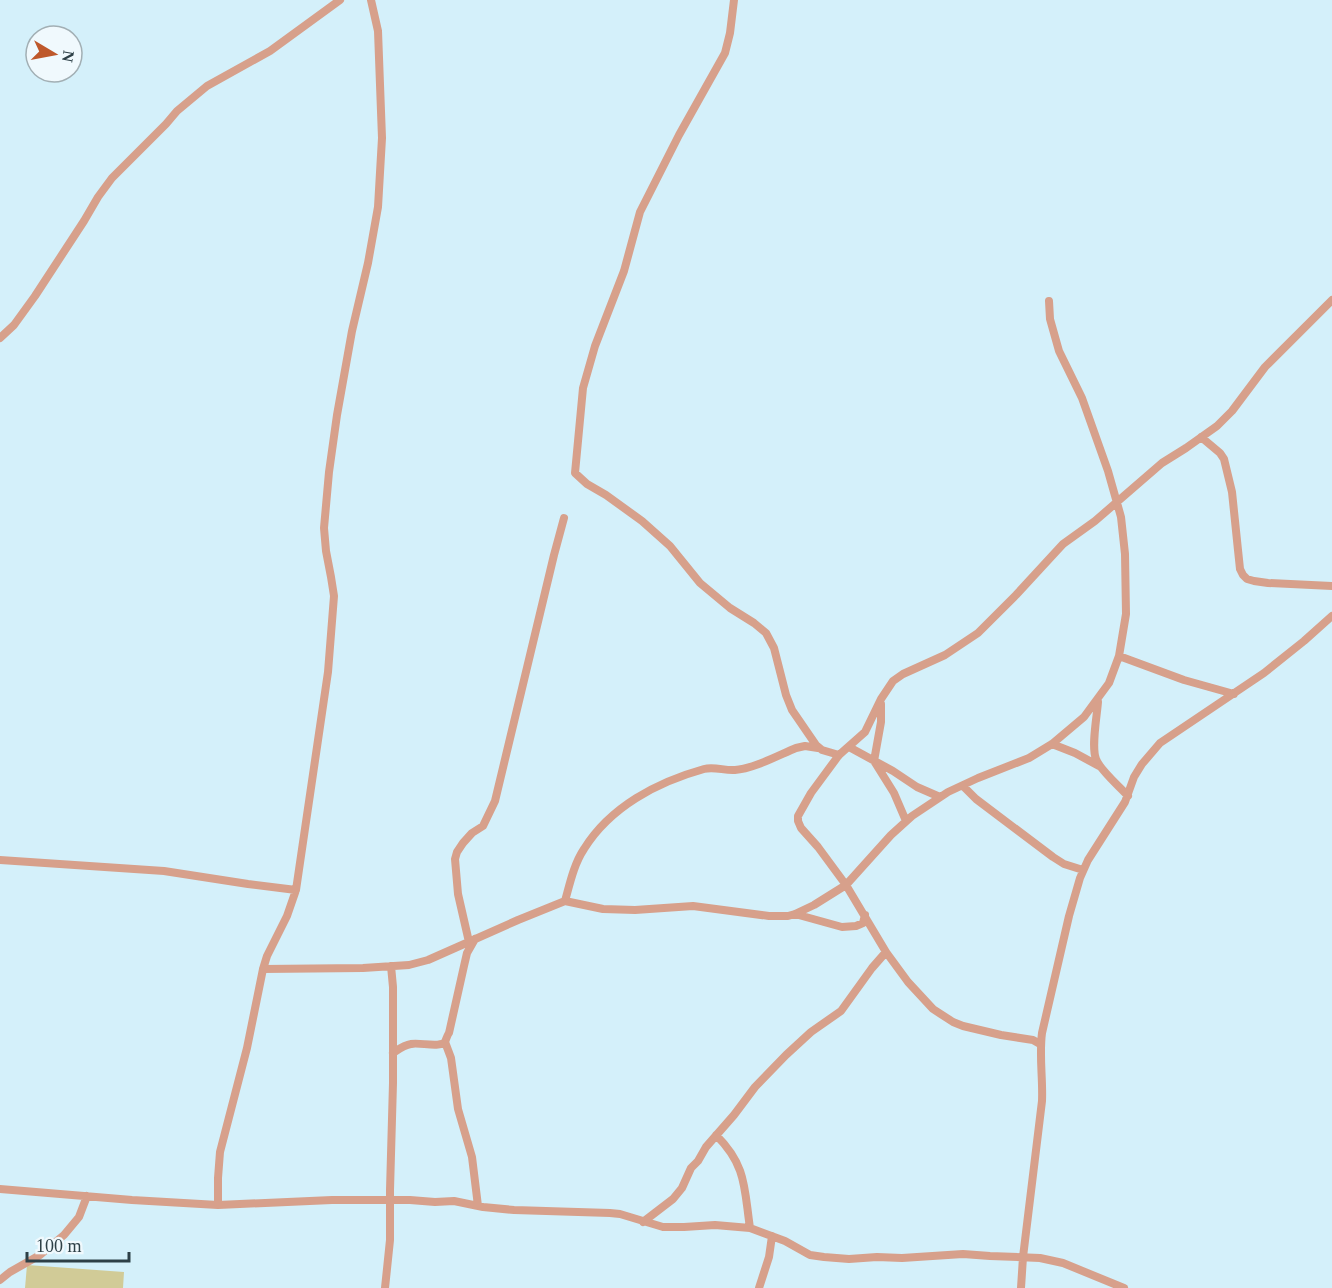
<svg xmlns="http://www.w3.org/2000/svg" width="1332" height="1288" font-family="'Times New Roman',serif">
<rect width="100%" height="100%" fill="#d4f0fa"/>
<path fill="#d1cb97" d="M27 1265 124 1272 123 1288H25Z"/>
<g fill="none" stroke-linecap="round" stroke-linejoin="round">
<path stroke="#d7a08b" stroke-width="8" d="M734 0 730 33 725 53 679 135 640 212 624 271 595 346 583 388 575 473 587 484 606 495 642 521 670 546 700 583 730 608 754 623 766 633 774 648 786 695 792 710 816 745 822 750 839 755
M0 338 14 325 35 296 84 221 98 197 112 178 166 124 177 111 207 86 270 51 340 0
M1201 437 1220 453 1224 459 1232 492 1238 550 1240 569 1243 575 1247 579 1254 581 1268 583 1332 586
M1119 656 1184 680 1234 694
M1098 702C1097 716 1091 747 1096 759 1099 769 1120 787 1128 796
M881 704V722L874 761 894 793 906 821
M1052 744 1075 753 1099 766
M849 747 893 771 917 787 940 797
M963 786 976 799 1053 857 1064 864 1083 870
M0 860 164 871 248 884 296 890
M565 901C570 883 574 864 584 849 610 807 657 782 704 769 714 766 725 771 735 770 753 769 779 755 796 748L805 746 818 748
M795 914 842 927 856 926 863 923 865 915
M469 942 458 894 455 859 457 852 463 843 472 833 483 826 495 801 554 555 564 518
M263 969 363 968 409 965 428 960 518 920 565 901 603 909 635 910 693 906 769 916H788L795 914 814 905 846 885 891 835 912 816 948 792 978 778 1029 758 1052 744 1084 717 1109 683 1119 656 1126 614 1125 554 1121 517 1108 471 1082 398 1059 351 1050 319 1049 301
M445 1042 451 1058 458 1109 472 1157 478 1206
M1040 1044 1033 1040 1001 1035 963 1026 953 1022 933 1009 908 982 886 952 846 885 818 847 801 828 798 821V816L811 793 839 755 865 732 881 699 893 681 903 674 945 655 978 633 1016 595 1063 544 1095 521 1162 463 1186 448 1217 426 1232 411 1265 367 1332 300
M393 1053C399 1049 404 1045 411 1044 419 1042 439 1048 445 1042 445 1042 448 1034 449 1033L464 966 467 953 475 939
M716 1135C747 1166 744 1188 750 1228
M0 1189 132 1200 218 1205 332 1200H410L435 1202 454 1201 483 1207 514 1210 610 1213 620 1214 663 1227H684L715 1225 750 1228 785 1241 810 1255 824 1257 849 1259 877 1257 902 1258 963 1254 990 1256 1040 1258 1063 1263 1124 1288
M218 1205V1178L220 1152 247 1048 263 969 267 956 287 916 296 890 328 672 334 596 331 577 326 551 324 528 329 472 337 415 352 331 368 263 378 207 382 138 378 31 371 0
M643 1222 673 1199 682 1188 691 1168 698 1161 706 1147 734 1115 755 1087 786 1055 811 1032 841 1011 872 968 886 952
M0 1280 10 1272 40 1255 64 1235 79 1217 87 1196
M385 1288 390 1240V1190L393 1083V987L391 966
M759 1288 769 1257 772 1236
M1021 1288 1023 1257 1042 1101C1043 1078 1039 1056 1042 1033L1069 916 1080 878 1088 860 1125 802 1134 777 1142 764 1160 743 1264 673 1304 641 1332 616"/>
</g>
<g transform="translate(54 54) rotate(100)"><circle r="28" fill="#f0f9fd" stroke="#a2afb4" stroke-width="1.5"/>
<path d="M0-4.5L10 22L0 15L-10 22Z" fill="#be582b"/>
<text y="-9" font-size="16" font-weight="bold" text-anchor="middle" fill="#2d4047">N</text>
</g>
<path d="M27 1252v9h102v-9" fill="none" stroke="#2d4047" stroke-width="3"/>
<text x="36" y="1252" font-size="18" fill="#2d4047" stroke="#f0f9fd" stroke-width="4.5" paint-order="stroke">100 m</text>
</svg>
